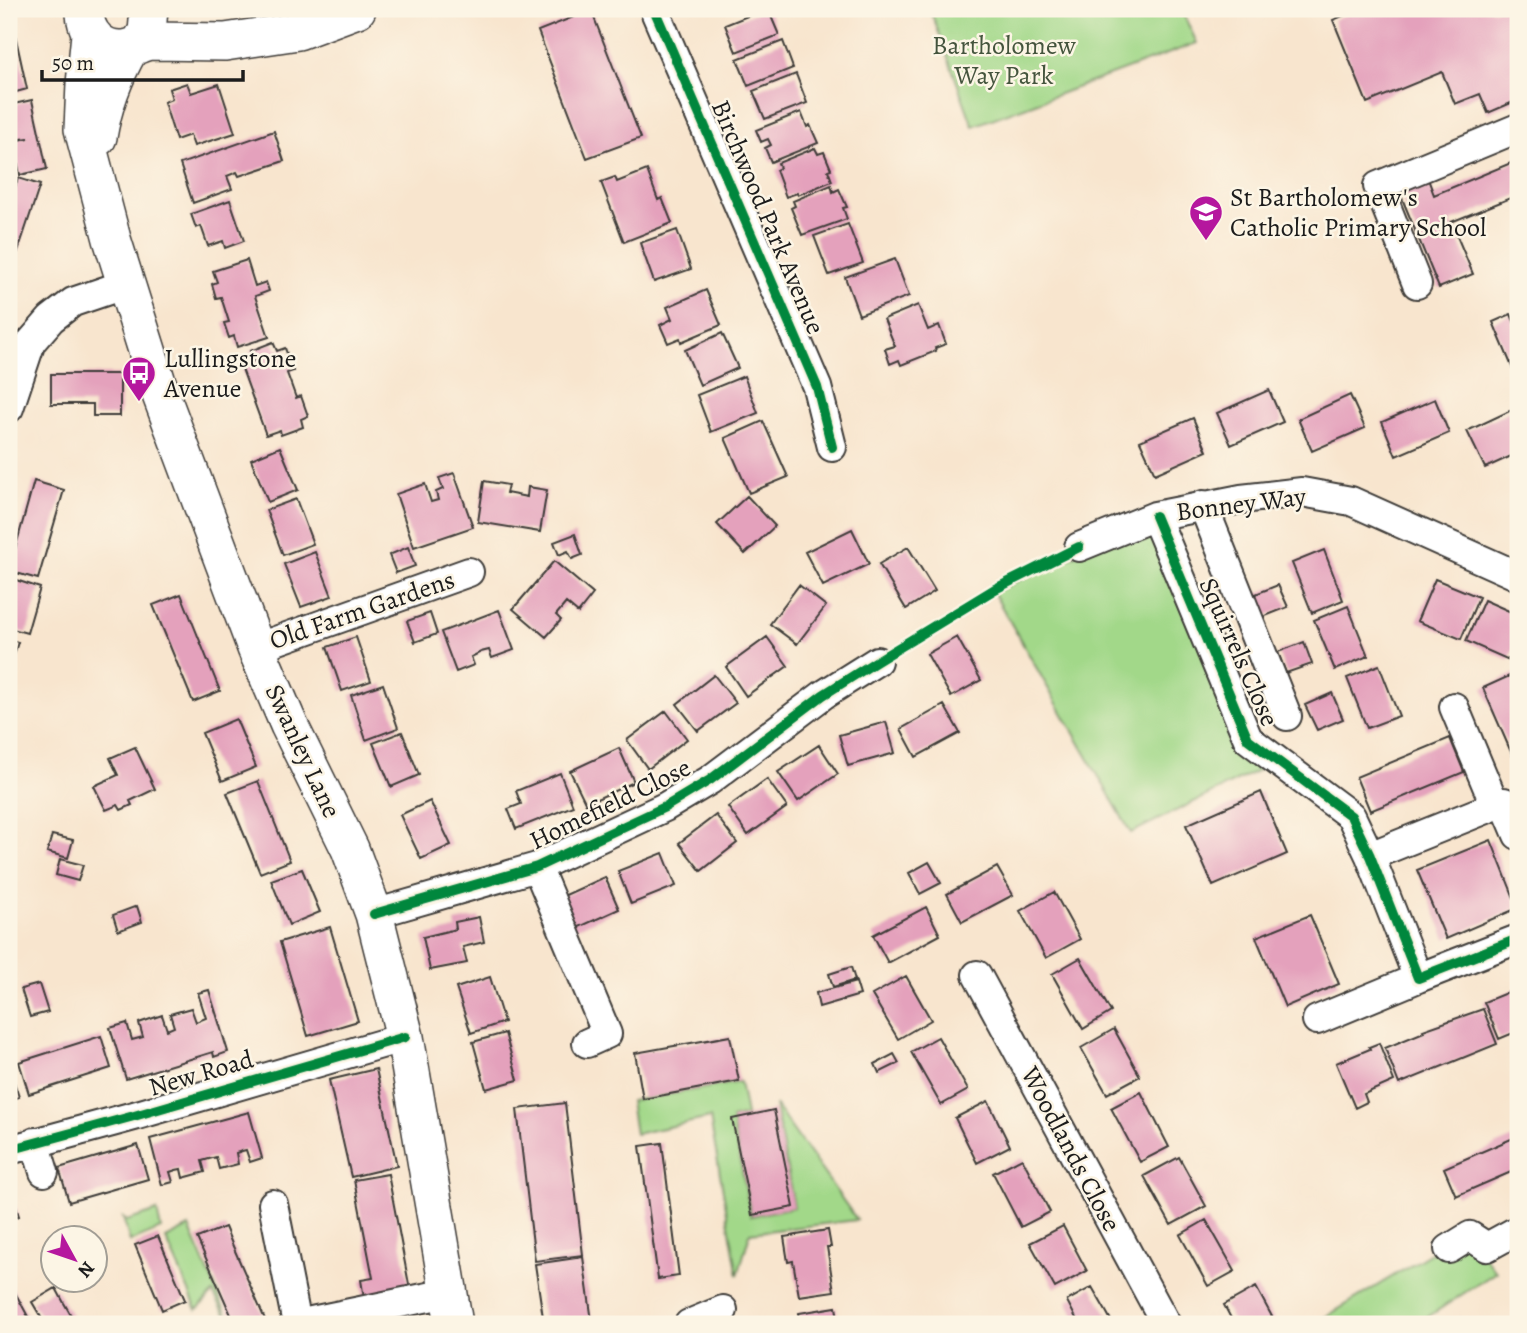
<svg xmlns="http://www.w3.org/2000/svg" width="1527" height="1333" font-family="Alegreya,serif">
<rect width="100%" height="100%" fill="#fcf5e5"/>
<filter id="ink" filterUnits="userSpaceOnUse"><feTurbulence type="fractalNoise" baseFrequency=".0143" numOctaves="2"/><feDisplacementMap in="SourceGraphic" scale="14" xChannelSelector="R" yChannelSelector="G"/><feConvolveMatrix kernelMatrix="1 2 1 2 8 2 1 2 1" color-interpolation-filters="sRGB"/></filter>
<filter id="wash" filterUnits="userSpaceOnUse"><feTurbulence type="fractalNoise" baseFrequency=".00686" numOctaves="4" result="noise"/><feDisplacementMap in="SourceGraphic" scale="28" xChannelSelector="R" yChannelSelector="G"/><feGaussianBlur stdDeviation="1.57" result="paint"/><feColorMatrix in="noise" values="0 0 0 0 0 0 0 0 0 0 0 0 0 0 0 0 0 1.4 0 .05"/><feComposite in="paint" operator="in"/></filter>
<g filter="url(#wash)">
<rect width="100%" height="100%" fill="#f8e5ce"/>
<path fill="#a2d889" stroke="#5f7a52" stroke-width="2" d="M930 9H1181L1197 43 973 126Z
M1153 520 1259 770 1131 833 993 592Z
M740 1082 746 1115 732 1119 751 1216 794 1207 775 1105 857 1220 750 1233 738 1275 710 1118 635 1134 630 1101Z
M157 1211 161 1229 130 1242 123 1218 127 1221Z
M189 1227 231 1324 213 1293 197 1310 166 1239Z
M1466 1232 1496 1272 1417 1324H1314Z"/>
<g id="blocks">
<path fill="#e4a1bc" d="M765 9H768L779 35 736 52 725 25Z
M1359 9H1518V100L1488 113 1480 94 1455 104 1442 72 1367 103 1333 20Z
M591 10 641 138 587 158 538 31Z
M13 25 27 89 9 94V26Z
M783 41 793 68 748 86 737 59Z
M796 74 807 103 765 119 753 91Z
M187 83 191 93 219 84 235 133 194 146 190 135 176 140 164 102 172 99 169 89Z
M32 100 47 169 20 175 13 141 29 138 12 140 9 123V105Z
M801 112 807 127 810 125 818 143 771 162 765 148 771 145 768 139 761 142 756 130Z
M274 131 284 161 239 176 237 172 227 176 232 189 193 203 180 164Z
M815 148 818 154 824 152 831 169 828 170 832 181 798 195 797 193 786 197 776 170 780 168 778 163Z
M1518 160V195L1451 222 1473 274 1439 288 1399 191 1428 179 1434 195Z
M647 170 658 200 662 198 672 223 624 242 601 182 615 177 617 182Z
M18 178 40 185 17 254 9 251V207Z
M831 185 833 192 839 189 847 207 843 208 847 219 802 235 791 208 795 206 793 201Z
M230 200 244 241 225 248 223 241 208 246 201 226 196 228 191 214Z
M848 224 863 263 829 275 814 236Z
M677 230 691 269 654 282 640 243Z
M895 259 909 296 859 315 845 277Z
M247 260 255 286 266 282 269 291 255 296 269 337 237 347 234 336 229 338 224 323 229 322 221 297 216 298 212 284 217 282 213 271Z
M706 290 721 325 681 342 680 338 668 343 660 325 672 319 667 307Z
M918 305 928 330 939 325 946 344 935 348 936 351 901 365 899 360 890 364 885 349 895 346 884 319Z
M1511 314 1518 331V381L1493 322Z
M722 333 738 368 700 385 685 350Z
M273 342 277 351 285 348 293 371 287 373 296 398 301 396 308 416 301 419 303 427 281 435 280 430 266 435 241 366 254 361 250 351Z
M51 374H120V416H93V404H51Z
M744 376 758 413 711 432 697 395Z
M1269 390 1283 422 1231 445 1217 413Z
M1350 395 1365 428 1312 451 1298 419Z
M1435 399 1449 433 1396 456 1382 422Z
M1518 407V453L1485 468 1467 431Z
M1193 418 1207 451 1155 474 1140 441Z
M763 421 788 477 749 493 725 438Z
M280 447 298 490 268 502 251 459Z
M454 473 473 527 414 547 396 494 425 484 431 502 438 500 436 492 443 489 439 478Z
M34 481 64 490 38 579 9 571Z
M484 481 508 485 506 493 527 497 528 487 547 490 540 532 478 522Z
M747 496 775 526 745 554 717 524Z
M296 499 313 544 283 555 266 510Z
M852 529 869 564 823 586 805 552Z
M575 534 582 555 572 559 568 551 559 555 554 542Z
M408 547 415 566 396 573 389 555Z
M908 547 935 591 906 609 879 564Z
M1324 550 1343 600 1312 613 1292 563Z
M315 552 332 596 301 607 284 564Z
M554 561 593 594 578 613 566 603 556 615 561 620 546 637 513 609Z
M10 578 40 588 27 633 9 628Z
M1435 579 1479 597 1461 639 1417 621Z
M799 585 826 606 797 644 770 624Z
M1278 585 1288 607 1263 617 1253 595Z
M181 594 220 691 193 702 153 605Z
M1484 600 1518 615V640L1509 660 1466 641Z
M1348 606 1368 656 1335 670 1314 620Z
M499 610 514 650 492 658 489 650 481 652 471 657 474 665 456 672 441 632Z
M430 613 437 634 415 642 407 621Z
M356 637 371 681 342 691 327 647Z
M767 637 788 666 746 696 726 667Z
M957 637 981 680 951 697 927 654Z
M9 640 18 642 9 671Z
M1304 642 1312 664 1286 673 1278 652Z
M1379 665 1399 716 1367 728 1347 678Z
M1518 672V768L1483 688Z
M714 675 736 703 698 731 677 704Z
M383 684 398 728 366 740 351 695Z
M1332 693 1343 719 1317 730 1305 705Z
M944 705 960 733 916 757 901 729Z
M666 711 687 739 648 769 627 740Z
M236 719 256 767 222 781 202 733Z
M886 722 895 753 848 766 839 735Z
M402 732 419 775 391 787 373 743Z
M1450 738 1464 772 1370 811 1356 777Z
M819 745 838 774 798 801 778 772Z
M135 747 155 789 130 801 132 805 121 810 118 805 106 810 94 786 118 775 110 758Z
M619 748 634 782 586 804 570 771Z
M560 773 573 806 516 829 508 809 521 804 516 791Z
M767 779 787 807 748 835 728 807Z
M258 781 290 861 260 873 227 793Z
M1261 792 1287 854 1213 886 1186 825Z
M430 801 451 845 421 859 400 815Z
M716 815 737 843 701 871 679 843Z
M52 835 73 840 68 858 47 852Z
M1491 840 1518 908 1446 939 1417 870Z
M663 853 676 886 631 904 618 871Z
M60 859 83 865 78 881 56 875Z
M929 862 941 883 920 894 909 873Z
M997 867 1013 895 962 922 947 894Z
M302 869 320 912 289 925 271 880Z
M605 877 619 909 575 929 561 897Z
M1054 892 1080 939 1046 958 1020 911Z
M137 906 142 922 118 931 113 915Z
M926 907 940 935 888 963 873 935Z
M1310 915 1339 984 1285 1007 1256 937Z
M479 917 484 942 463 947 467 963 430 970 423 937 456 929 455 922Z
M330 927 358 1021 308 1036 280 942Z
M1080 958 1111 1012 1083 1029 1052 974Z
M851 967 855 980 833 987 829 974Z
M906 976 931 1020 898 1039 872 995Z
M490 977 504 1022 471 1033 456 988Z
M856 982 860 995 819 1007 816 993Z
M39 984 48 1012 30 1017 21 989Z
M1518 988V1031L1499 1039 1484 1002Z
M209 990 228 1052 214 1057 213 1052 126 1079 110 1028 127 1023 132 1040 143 1037 139 1023 162 1015 167 1030 174 1027 170 1014 191 1008 196 1022 206 1018 198 993Z
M1483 1009 1497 1044 1399 1084 1385 1048 1424 1032 1423 1030Z
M1114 1029 1140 1076 1107 1094 1081 1048Z
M505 1033 518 1080 486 1089 473 1042Z
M101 1036 111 1068 29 1094 19 1062Z
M730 1036 739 1081 643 1099 635 1053Z
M938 1037 968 1090 941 1105 911 1052Z
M1379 1043 1394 1081 1364 1094 1367 1102 1355 1108 1336 1063 1370 1049 1369 1047Z
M894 1054 899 1063 879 1073 875 1064Z
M9 1067 19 1097 9 1100Z
M376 1069 397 1166 351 1177 329 1080Z
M1141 1092 1169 1147 1140 1162 1111 1108Z
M988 1101 1010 1146 977 1163 955 1118Z
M565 1103 583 1255 535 1261 517 1109Z
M774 1110 794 1207 752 1215 732 1119Z
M249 1112 262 1158 250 1162 246 1150 242 1151 236 1153 238 1164 219 1169 216 1157 202 1161 205 1172 183 1178 181 1169 176 1170 170 1172 173 1182 162 1185 150 1139Z
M1518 1136V1169L1456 1196 1444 1168Z
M662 1143 679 1276 658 1279 640 1146Z
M138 1145 148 1179 69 1202 59 1168Z
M1179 1157 1206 1206 1171 1225 1144 1176Z
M1022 1158 1050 1212 1021 1227 993 1173Z
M388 1174 411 1295 365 1304 361 1280 373 1278 354 1180Z
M9 1185 19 1216 9 1219Z
M1206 1220 1235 1271 1208 1286 1180 1235Z
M1063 1226 1087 1271 1055 1288 1030 1243Z
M225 1227 232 1244 267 1324H235L197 1238Z
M828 1230 831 1247H827L834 1291 799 1296 793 1261 788 1262 784 1237Z
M158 1236 185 1300 162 1310 135 1245Z
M583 1257 592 1321 544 1324 535 1264Z
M9 1282 17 1296 32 1324H9Z
M1092 1287 1107 1313 1113 1324H1079L1067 1301Z
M1256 1287 1276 1324H1234L1224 1305Z
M56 1288 64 1303 76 1324H45L32 1302Z
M836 1307 839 1324H801L799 1313Z"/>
</g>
</g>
<g filter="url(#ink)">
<use href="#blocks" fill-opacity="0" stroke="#3d3a37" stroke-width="2"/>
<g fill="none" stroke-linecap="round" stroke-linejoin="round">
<g stroke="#3d3a37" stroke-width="32">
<path id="minor" d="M654 9 817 387 832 447
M1417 284 1378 186 1518 128
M9 408 31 342 51 319 73 302 126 284
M1203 505 1287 716
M1155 516 1248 739 1351 816 1370 856 1418 978 1518 939
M1079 547 1155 516 1241 499 1302 492 1351 501 1518 576
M256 648 469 572
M1454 707 1495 805
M1370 856 1504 802 1518 835
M537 867 607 1034 587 1043
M374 914 537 867 665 807 710 780 823 695 877 661
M977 975 1166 1324
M1317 1020 1418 978
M35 1142 44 1172
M9 1150 134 1116 405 1037
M273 1204 297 1324 448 1293
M1449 1249 1470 1236 1487 1247 1518 1230
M689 1324 723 1310"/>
</g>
<g stroke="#3d3a37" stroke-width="40">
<path id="major" d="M85 9C84 34 103 54 129 48 137 46 143 42 151 41L225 42 298 31 357 9
M90 34 85 84 83 129 112 239 161 395 256 648 289 725 350 849 374 914 405 1037 454 1324
M140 43 147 32 149 9
M98 137C103 105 114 76 130 48"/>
</g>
<use href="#minor" stroke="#fff" stroke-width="28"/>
<use href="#major" stroke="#fff" stroke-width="37"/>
<g stroke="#fcf5e5" stroke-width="15">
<path id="cycleway" d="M654 9 817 387 832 447
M1155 516 1248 739 1351 816 1370 856 1418 978 1518 939
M374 914 537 867 665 807 710 780 823 695 877 661 995 589 1079 547
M9 1150 134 1116 405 1037"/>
</g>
<use href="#cycleway" stroke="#00873e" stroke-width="10"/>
</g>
</g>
<defs>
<g id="school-pin" transform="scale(1.75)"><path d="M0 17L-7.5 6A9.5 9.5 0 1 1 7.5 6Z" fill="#b5179e" stroke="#fcf5e5"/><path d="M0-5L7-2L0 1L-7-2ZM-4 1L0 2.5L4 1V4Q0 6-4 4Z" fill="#fff"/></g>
<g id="bus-pin" transform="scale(1.75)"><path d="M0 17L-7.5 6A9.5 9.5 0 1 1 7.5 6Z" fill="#b5179e" stroke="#fcf5e5"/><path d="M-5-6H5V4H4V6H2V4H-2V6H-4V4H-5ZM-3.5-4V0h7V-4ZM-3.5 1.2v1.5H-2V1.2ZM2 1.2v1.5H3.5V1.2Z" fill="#fff"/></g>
</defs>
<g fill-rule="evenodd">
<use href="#school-pin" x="1206" y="212"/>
<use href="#bus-pin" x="139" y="373"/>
</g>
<g text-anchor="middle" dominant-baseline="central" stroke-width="5" stroke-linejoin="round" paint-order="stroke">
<g font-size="26" fill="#44543d" stroke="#fcf5e5">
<text x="1004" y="45">Bartholomew<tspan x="1004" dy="30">Way Park</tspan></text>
</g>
<g font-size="26" fill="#1c1c1c" stroke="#fcf5e5" text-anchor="start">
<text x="1230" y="197">St Bartholomew's<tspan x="1230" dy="30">Catholic Primary School</tspan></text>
<text x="164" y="358">Lullingstone<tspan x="164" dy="30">Avenue</tspan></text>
</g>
<g font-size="26" fill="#1c1c1c" stroke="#fcf5e5">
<text transform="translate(768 217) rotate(67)">Birchwood Park Avenue</text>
<text transform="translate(1241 504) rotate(-7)">Bonney Way</text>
<text transform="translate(362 610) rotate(-19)">Old Farm Gardens</text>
<text transform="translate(1239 652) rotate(66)">Squirrels Close</text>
<text transform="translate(303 751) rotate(65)">Swanley Lane</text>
<text transform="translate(610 804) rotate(-26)">Homefield Close</text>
<text transform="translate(201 1073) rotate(-16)">New Road</text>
<text transform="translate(1071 1149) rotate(62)">Woodlands Close</text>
</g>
</g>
<rect width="1527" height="1333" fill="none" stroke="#fcf5e5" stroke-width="35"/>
<g transform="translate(74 1259) rotate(130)"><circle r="33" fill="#fcf5e5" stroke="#a29e95" stroke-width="2"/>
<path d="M0-5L12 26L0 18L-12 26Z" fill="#b5179e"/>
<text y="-10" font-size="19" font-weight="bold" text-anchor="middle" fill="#1c1c1c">N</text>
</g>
<path d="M42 70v10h201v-10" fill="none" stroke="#1c1c1c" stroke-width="3.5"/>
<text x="52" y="70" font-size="21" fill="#1c1c1c" stroke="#fcf5e5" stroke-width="5" paint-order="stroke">50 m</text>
</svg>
